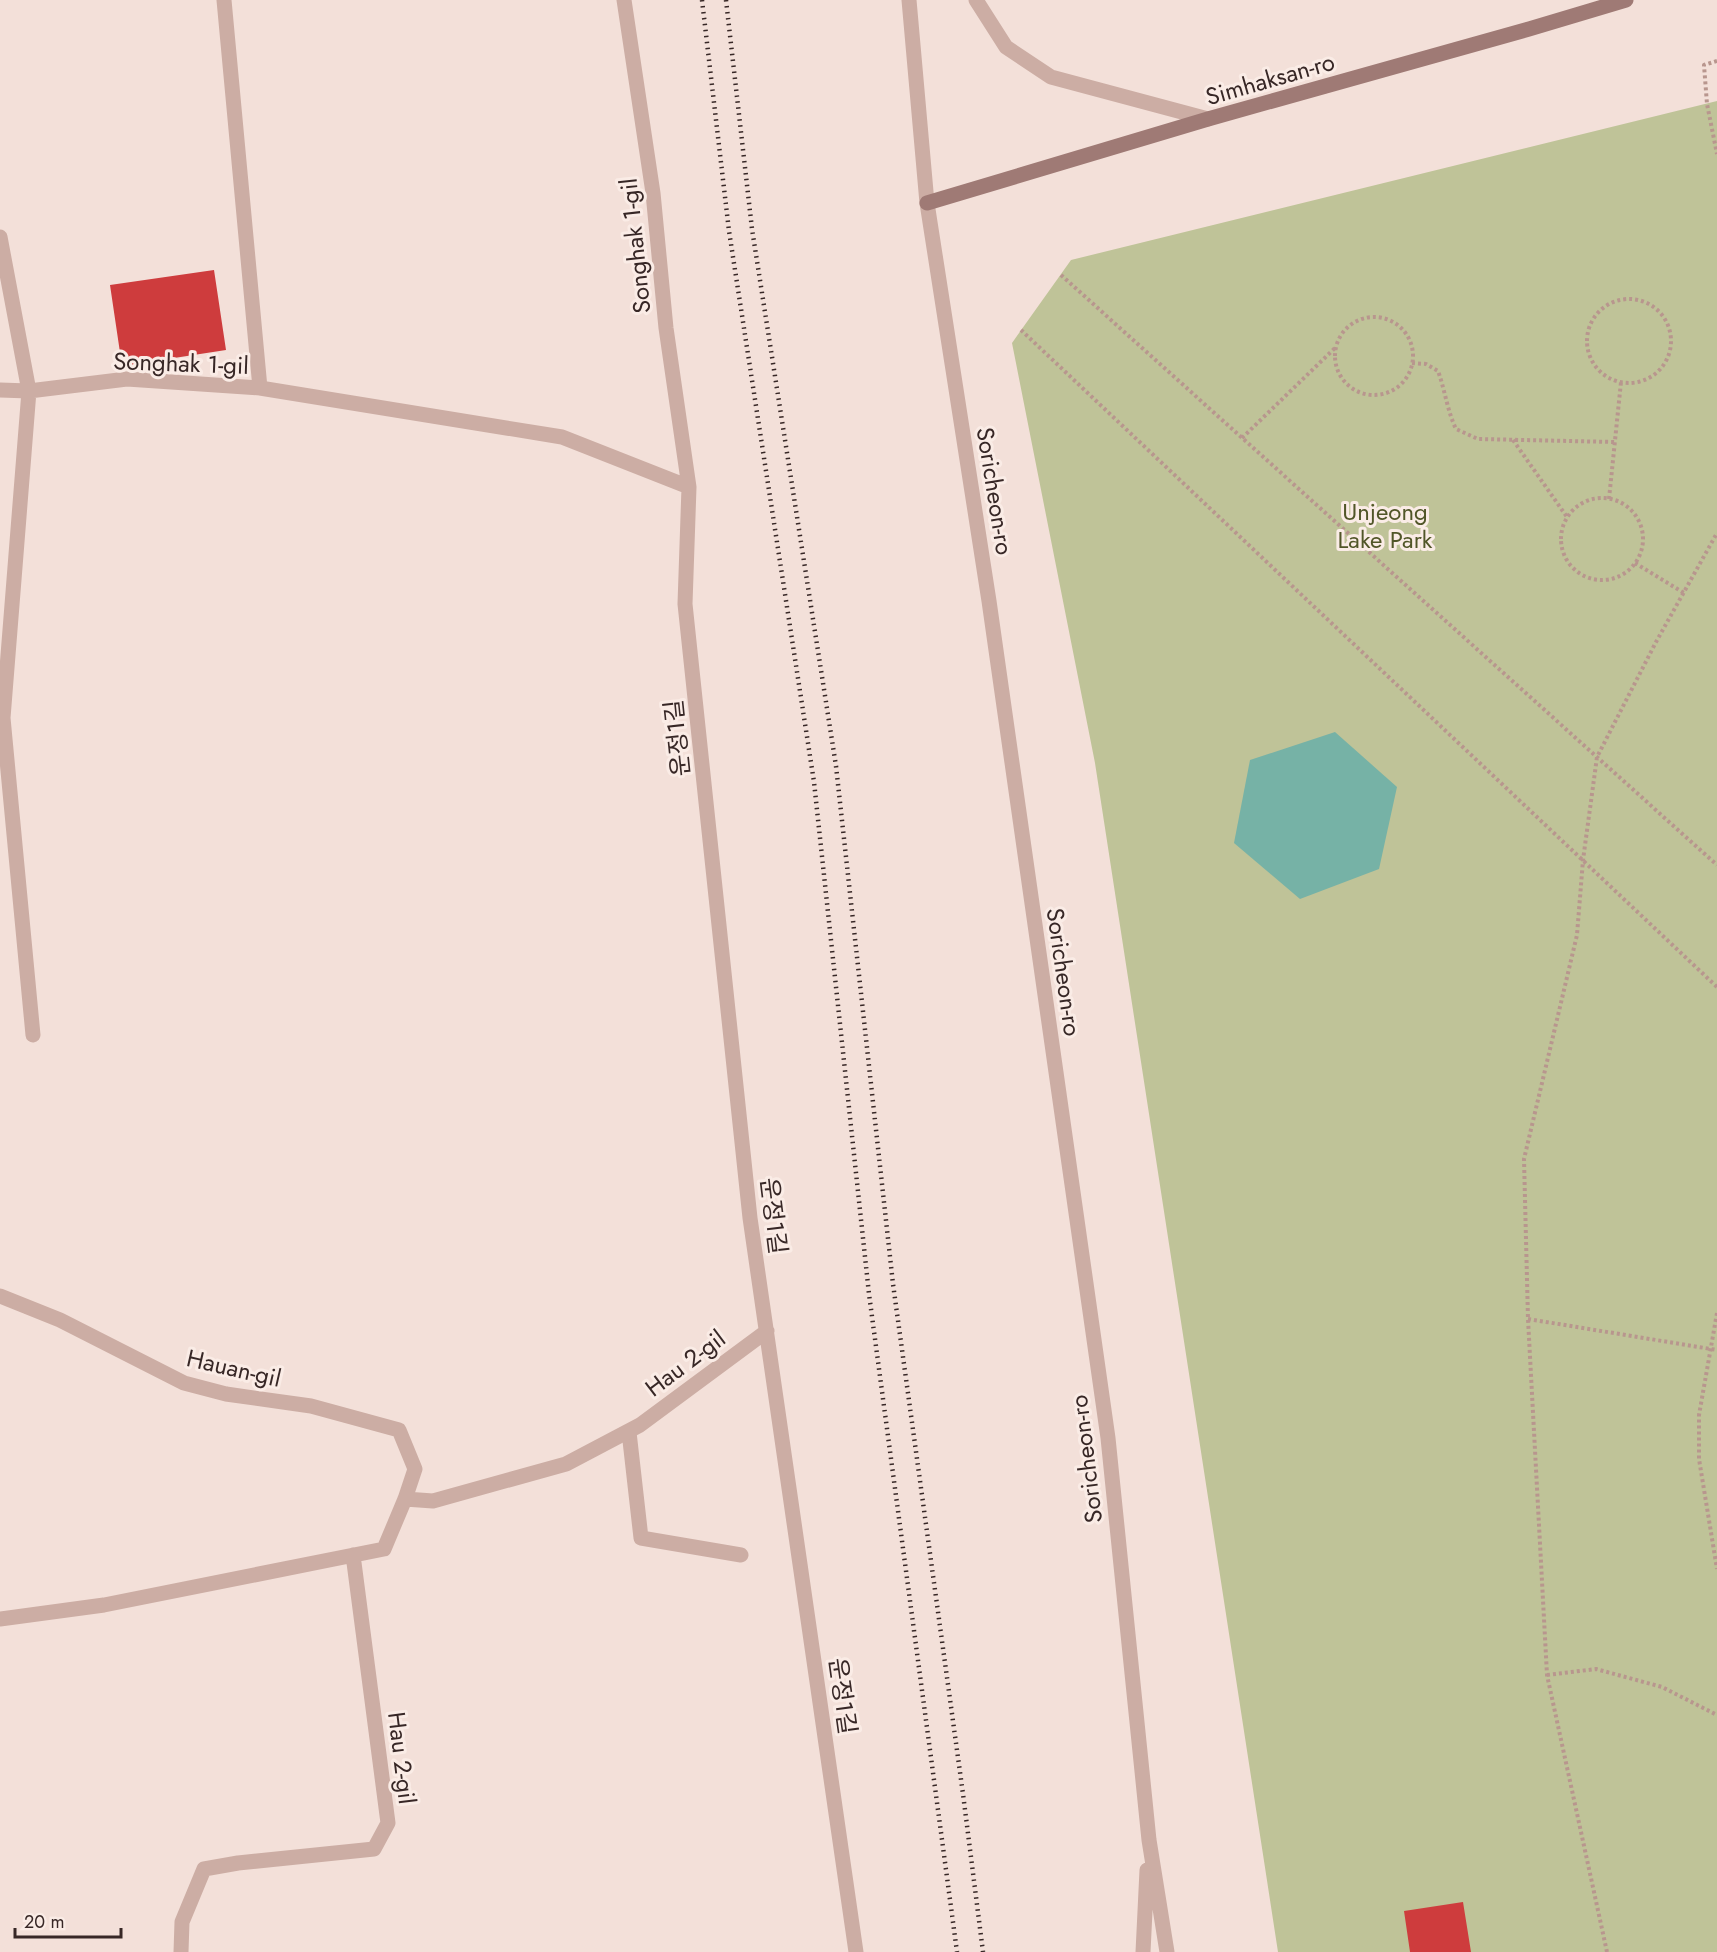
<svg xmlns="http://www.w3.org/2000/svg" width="1717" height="1952" font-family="Jost,'Noto Sans KR',sans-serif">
<rect width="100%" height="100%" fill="#f3e0d9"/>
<path fill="#bfc398" d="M1717 101V1952H1278L1095 763 1012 343 1071 260Z"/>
<path fill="#76b2a6" d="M1335 732 1397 787 1379 869 1300 899 1234 843 1250 760Z"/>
<path fill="#ce3c3d" d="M214 270 226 350 122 366 110 285Z
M1463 1902 1471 1952H1410L1404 1911Z"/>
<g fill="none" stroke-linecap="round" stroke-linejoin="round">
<path stroke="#b8968e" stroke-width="4" stroke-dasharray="3 3" stroke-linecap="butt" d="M1717 61 1704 65 1707 104 1717 154
M1061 275 1717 865
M1587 341a42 42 0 1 1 84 0a42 42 0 1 1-84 0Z
M1335 356a39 39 0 1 1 78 0a39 39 0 1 1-78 0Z
M1021 330 1717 987
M1412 363 1426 364 1438 371C1445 390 1447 410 1456 429L1478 439 1615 442
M1242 438 1336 347
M1513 440 1567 517
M1561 539a41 41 0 1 1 82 0a41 41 0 1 1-82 0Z
M1609 499 1621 382
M1635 563 1684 593
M1717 1313 1699 1415V1459L1717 1569
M1528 1319 1717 1350
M1547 1675 1596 1669 1662 1687 1717 1715
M1607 1952 1547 1675 1528 1319 1524 1159 1577 935 1583 860 1597 757 1656 642 1717 533"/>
<path stroke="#ccada4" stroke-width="15" d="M629 1432 641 1538 741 1555"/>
<path stroke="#ccada4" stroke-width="15" d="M224 0 260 388
M624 0 653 193 666 328 689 487 685 604 750 1218 856 1952
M909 0 927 203 989 601 1108 1438 1149 1840 1167 1952
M976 0 1006 47 1051 77 1208 119
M0 237 29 391 3 718 33 1035
M0 390 29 391 127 379 260 388 562 437 689 487
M0 1296 60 1320 184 1383 226 1394 311 1406 399 1430 415 1469 405 1499 384 1549 104 1605 0 1619
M405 1499 433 1501 566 1464 640 1425 767 1331
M181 1952 182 1922 204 1869 238 1863 374 1849 388 1823 353 1555
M1143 1952 1147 1870"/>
<path stroke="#9f7a75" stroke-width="15" d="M927 203 1208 119 1529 29 1626 0"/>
<path stroke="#372726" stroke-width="4.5" stroke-dasharray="1.5 4.5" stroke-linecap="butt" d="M702 0 729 231 814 782 869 1294 957 1952
M726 0 752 229 836 766 893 1284 963 1794 983 1952"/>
</g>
<g text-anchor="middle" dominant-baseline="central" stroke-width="6" stroke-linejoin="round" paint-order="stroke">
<g font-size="24" fill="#372726" stroke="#faece6">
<text transform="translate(1270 79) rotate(-16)">Simhaksan-ro</text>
<text transform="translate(635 246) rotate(-96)">Songhak 1-gil</text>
<text transform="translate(181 363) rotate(2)">Songhak 1-gil</text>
<text transform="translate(995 491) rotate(81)">Soricheon-ro</text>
<text transform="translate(677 738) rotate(-96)">운정1길</text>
<text transform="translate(1064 972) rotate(82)">Soricheon-ro</text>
<text transform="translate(774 1216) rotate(83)">운정1길</text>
<text transform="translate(685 1363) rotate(-37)">Hau 2-gil</text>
<text transform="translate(234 1368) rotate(13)">Hauan-gil</text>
<text transform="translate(1086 1459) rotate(-97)">Soricheon-ro</text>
<text transform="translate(843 1696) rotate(82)">운정1길</text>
<text transform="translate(402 1758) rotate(83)">Hau 2-gil</text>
</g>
<g font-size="24" fill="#515628" stroke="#faece6">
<text x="1385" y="511">Unjeong<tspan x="1385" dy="28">Lake Park</tspan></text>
</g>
</g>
<path d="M15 1928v9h106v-9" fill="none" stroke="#372726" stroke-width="3"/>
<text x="24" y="1928" font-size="18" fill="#372726" stroke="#faece6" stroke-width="4.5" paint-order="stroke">20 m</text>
</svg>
